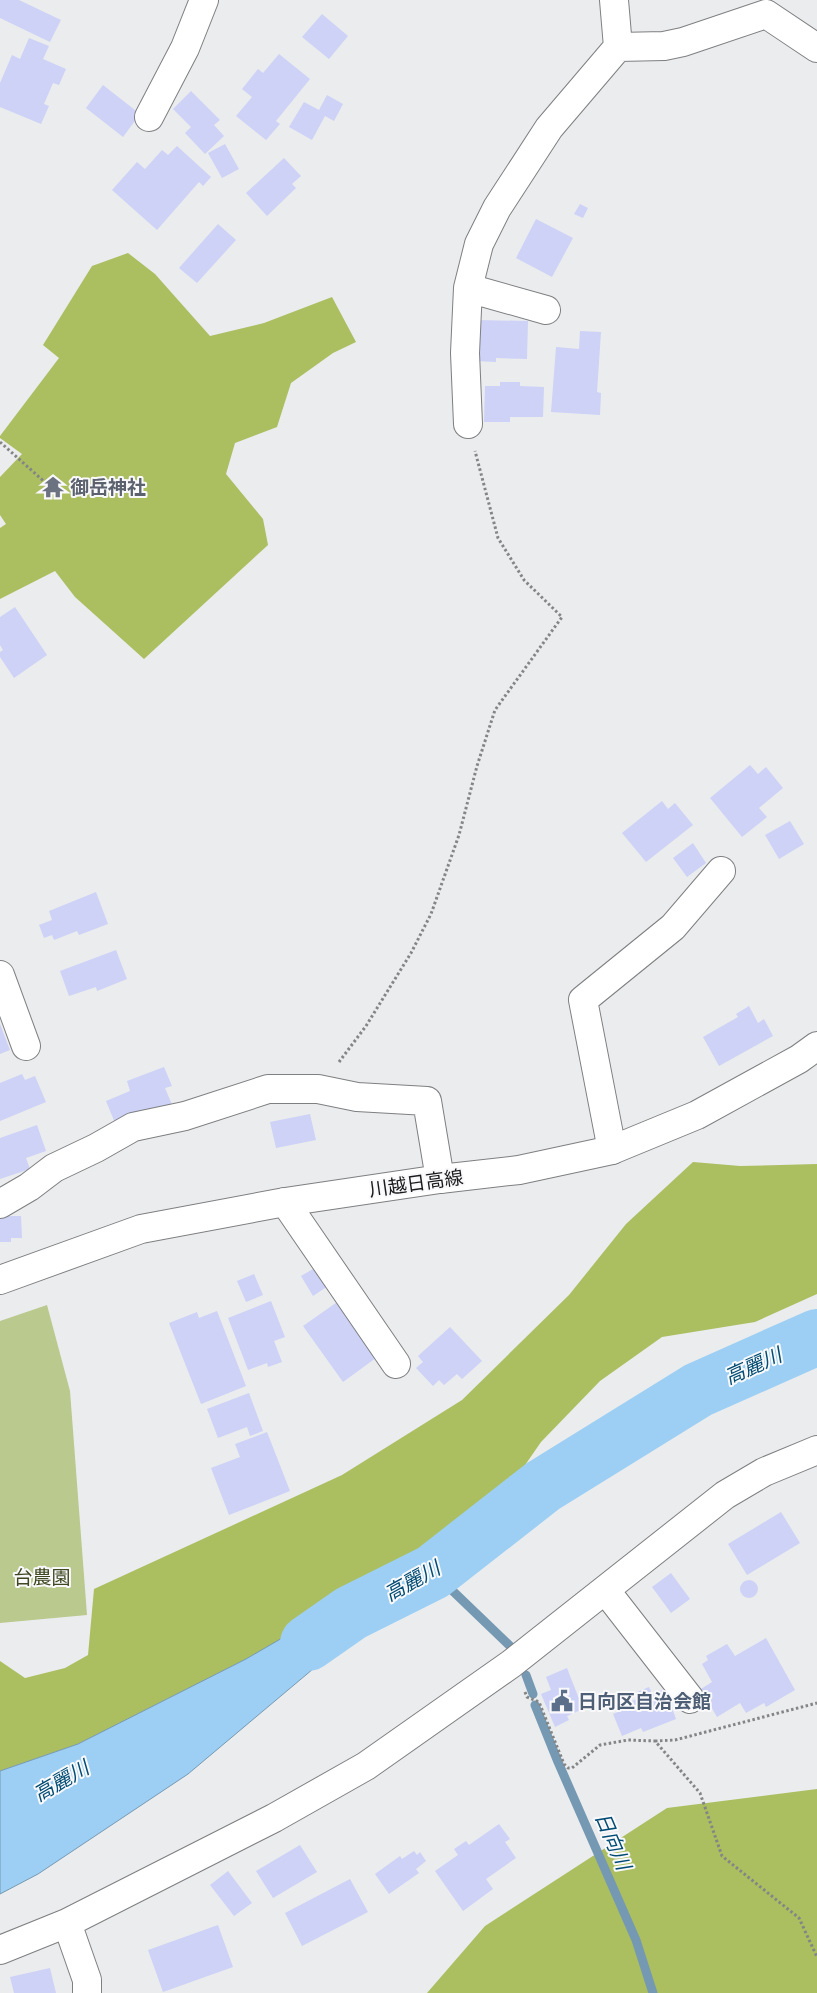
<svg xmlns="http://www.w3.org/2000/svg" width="817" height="1993" font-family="'PT Sans Narrow','Noto Sans JP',sans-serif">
<rect width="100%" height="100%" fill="#ebecee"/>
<path fill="#bac98d" d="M47 1305 70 1391 87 1615 0 1623V1321Z"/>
<path fill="#abbe60" d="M128 253 155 274 210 336 264 323 332 297 356 342 333 353 291 383 277 427 235 443 226 474 263 519 268 545 144 659 75 597 55 571 0 599V528L6 524 0 515V477L22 454 0 438V436L59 358 43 345 92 266Z
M693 1162 740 1166 817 1164V1294L755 1322 662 1337 600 1381 541 1442 494 1510 331 1610 246 1659 78 1744 0 1771V1661L25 1678 65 1668 88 1655 94 1589 342 1475 462 1400 569 1295 626 1224Z
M817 1789V1993H427L485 1926 667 1808Z"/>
<path fill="#9ccff3" stroke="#7599b2" d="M353 1597 388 1606 188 1774 38 1874 0 1894V1771L78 1744 246 1659Z"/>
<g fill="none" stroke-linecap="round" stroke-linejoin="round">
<path stroke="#7599b2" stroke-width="9" d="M433 1572 510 1646
M526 1675 533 1694
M535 1705 558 1762 636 1940 653 1993"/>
<path stroke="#9ccff3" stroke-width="56" d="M308 1643 351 1613 433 1572 543 1486 698 1390 817 1337"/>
</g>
<path fill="#cdd2f6" d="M0 0H19L61 20 50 42 0 18Z
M322 14 348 36 329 59 302 37Z
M29 38 49 46 43 59 66 69 59 85 53 83 44 104 49 106 41 124 0 107V83L12 55 20 59Z
M279 54 310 79 276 121 280 124 266 140 236 116 252 97 242 89 258 69 263 73Z
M103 85 140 114 123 137 86 108Z
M191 91 220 120 214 125 224 136 205 154 185 133 191 127 173 109Z
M327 95 343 104 334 121 325 116 312 140 289 127 304 102 319 110Z
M225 144 239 169 222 178 208 153Z
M177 146 211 177 203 186 199 182 157 230 112 190 137 162 145 169 162 150 168 155Z
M284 158 301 176 292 184 296 188 267 216 246 193Z
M580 204 588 208 583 218 574 214Z
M536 219 573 238 552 277 516 258Z
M218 224 236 240 197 283 179 268Z
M476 320 528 321 527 359 496 358V362L475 361Z
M580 331 601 332 597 392 601 393 600 415 551 412 556 347 579 349Z
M500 382H520V386L544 387 543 417H510V422H484L485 386H500Z
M15 607 47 655 14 678 0 657V652L3 650 0 645V617Z
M750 765 758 774 766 767 783 788 759 808 767 817 742 837 710 798Z
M662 801 668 809 675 803 693 825 646 862 622 833Z
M790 821 804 844 779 859 765 835Z
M693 843 706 863 687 877 673 858Z
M96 892 108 924 79 935 77 931 54 940 52 935 44 938 39 925 52 920 49 911Z
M116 950 127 979 97 991 96 987 69 996 60 971Z
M749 1006 758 1023 764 1019 773 1036 719 1066 703 1037 738 1017 736 1014Z
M0 1024 10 1050 0 1054Z
M164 1067 172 1086 165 1088 173 1107 150 1116 148 1110 115 1123 106 1101 130 1091 127 1081Z
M22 1074 25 1080 35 1076 46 1102 0 1121V1083Z
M310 1114 316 1140 276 1148 270 1122Z
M37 1125 46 1151 26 1158 30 1169 0 1179V1138Z
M0 1216H21L22 1238H11V1242H0Z
M320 1265 331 1284 313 1296 301 1276Z
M254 1274 263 1295 246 1302 237 1281Z
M340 1300 380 1355 343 1382 303 1326Z
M271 1301 285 1337 274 1341 282 1362 268 1367 267 1363 248 1370 228 1318Z
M217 1311 246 1386 201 1404 169 1323 197 1312 199 1318Z
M450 1327 482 1361 462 1379 457 1374 444 1385 439 1380 433 1386 416 1368 423 1362 418 1356Z
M249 1393 263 1431 250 1436 247 1427 218 1438 207 1409Z
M267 1432 290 1491 229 1515 211 1468 240 1457 235 1444Z
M781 1512 800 1543 747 1575 728 1544Z
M671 1573 690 1599 671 1613 652 1587Z
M740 1589a9 9 0 1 1 18 0a9 9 0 1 1-18 0Z
M766 1638 795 1690 766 1707 764 1703 746 1713 740 1703 717 1717 701 1689 712 1682 702 1664 708 1660 706 1656 727 1644 735 1656Z
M567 1668 583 1709 567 1716 569 1720 555 1727 541 1694 551 1690 546 1677Z
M649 1687 652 1694 665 1689 676 1719 643 1732 641 1728 622 1736 613 1714 618 1712 616 1707 637 1699 635 1693Z
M499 1824 510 1839 505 1842 516 1858 486 1879 493 1889 463 1911 435 1871 458 1855 454 1849 466 1841 469 1845Z
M300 1845 317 1872 273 1898 256 1871Z
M414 1851 417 1855 420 1852 426 1861 416 1869 419 1873 389 1894 375 1874 400 1856 402 1859Z
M228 1871 252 1903 234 1916 210 1885Z
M350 1879 368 1912 302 1946 285 1913Z
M218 1925 233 1967 163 1992 148 1950Z
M50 1968 56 1993H14L10 1977Z"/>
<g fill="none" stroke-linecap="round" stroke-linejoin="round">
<g stroke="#7e7f81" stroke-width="30">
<path id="minor" d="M618 47 664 46 683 42 766 14 817 48
M149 117 185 48 204 0
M468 288 546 310
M468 424 465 353 468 288 479 244 497 208 549 128 618 47 614 0
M0 975 26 1046
M612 1150 583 1000 673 927 721 871
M285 1202 396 1364
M0 1204 29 1187 54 1168 96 1148 133 1127 185 1116 268 1089H318L357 1097 427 1101 440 1179
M606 1591 690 1699
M67 1923 87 1980V1993
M0 1950 67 1923 274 1818 366 1766 511 1664 725 1495 764 1472 817 1450"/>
</g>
<g stroke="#7e7f81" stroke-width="30">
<path id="major" d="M0 1280 141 1229 285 1202 440 1179 519 1170 612 1150 697 1115 799 1059 817 1046"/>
</g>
<path stroke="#848586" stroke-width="3" stroke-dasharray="2.5 2.5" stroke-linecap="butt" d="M0 442 48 485
M339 1062 366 1026 411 953 431 914 459 835 477 766 495 710 562 617 524 580 498 538 475 451
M525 1692 527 1697 539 1702 564 1764 568 1768H572L600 1745 628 1740 655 1741 700 1793 722 1856 799 1918 817 1957
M655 1741 675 1740 817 1703"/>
<use href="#minor" stroke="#fff" stroke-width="28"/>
<use href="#major" stroke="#fff" stroke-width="28"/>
</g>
<defs>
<g id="temple-bare" transform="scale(1.725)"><path d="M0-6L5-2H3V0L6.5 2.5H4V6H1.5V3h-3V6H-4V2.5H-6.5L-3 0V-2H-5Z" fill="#6b7280" stroke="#f9f9fc" stroke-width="2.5" paint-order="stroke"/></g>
<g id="civic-bare" transform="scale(1.725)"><path d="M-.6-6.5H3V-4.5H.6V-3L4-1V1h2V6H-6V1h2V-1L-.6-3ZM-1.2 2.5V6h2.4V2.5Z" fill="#5c6f8a" stroke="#f9f9fc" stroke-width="2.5" paint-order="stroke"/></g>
</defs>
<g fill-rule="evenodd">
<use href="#temple-bare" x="53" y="487"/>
<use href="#civic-bare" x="562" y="1701"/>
</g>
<g text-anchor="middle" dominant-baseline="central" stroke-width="4" stroke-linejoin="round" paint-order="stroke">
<g font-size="19" font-weight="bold" fill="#5b616d" stroke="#f9f9fc" text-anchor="start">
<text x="70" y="487">御岳神社</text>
</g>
<g font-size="19" fill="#1a1a1b" stroke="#f9f9fc">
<text transform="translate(416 1183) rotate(-8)">川越日高線</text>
</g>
<g font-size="19" fill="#3e471f" stroke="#f9f9fc">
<text x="42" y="1577">台農園</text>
</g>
<g font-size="19" font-weight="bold" fill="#4e5e75" stroke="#f9f9fc" text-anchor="start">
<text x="578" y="1701">日向区自治会館</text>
</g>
<g font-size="20" font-style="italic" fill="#004c73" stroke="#f9f9fc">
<text transform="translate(753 1366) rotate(-24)">高麗川</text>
<text transform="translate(412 1581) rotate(-29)">高麗川</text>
<text transform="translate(61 1781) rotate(-30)">高麗川</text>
<text transform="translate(613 1841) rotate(67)">日向川</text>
</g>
</g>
</svg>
